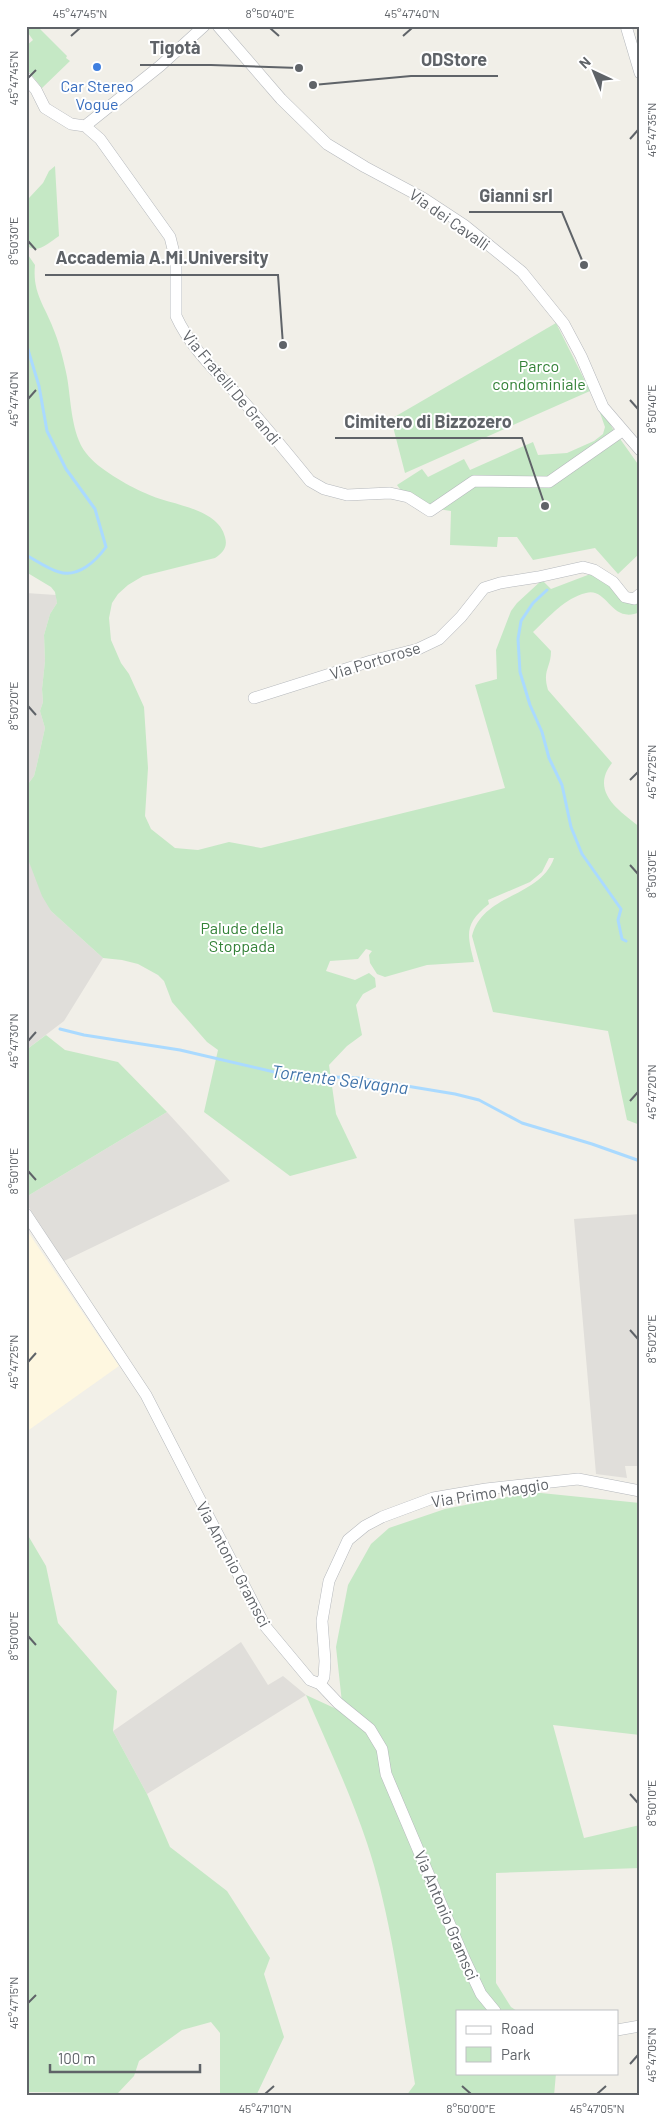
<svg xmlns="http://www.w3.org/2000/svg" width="666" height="2122" font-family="Barlow,sans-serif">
<rect width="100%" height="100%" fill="#f1efe8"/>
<path fill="#fef7e0" d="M26 1229 119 1366 26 1432Z"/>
<path fill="#e0deda" d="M26 593 56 595 57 603 50 614 44 635 45 661 42 689 43 702 40 711 45 728 37 764 34 776 28 784 26 794Z
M26 854 51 911 103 958 64 1021 26 1050Z
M167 1112 230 1181 64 1261 26 1203V1197Z
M640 1214V1466H625L627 1478 596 1474 574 1219Z
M241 1642 268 1685 283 1676 306 1695 147 1794 113 1731Z"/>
<path fill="#c5e8c5" d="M31 26H37L67 56 66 58 70 61 42 88 26 68V46L33 40 26 30Z
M55 166 59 236C48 243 38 255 26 245V205L29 198 43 183 49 171Z
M26 252 35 265C32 294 46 307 55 333 60 346 64 362 67 377 71 399 71 434 86 453 98 469 127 485 145 493 168 505 218 507 225 537 228 547 223 553 215 558L143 576 128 585 118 594 112 603 109 618 111 640 121 663 129 674 144 707 148 768 145 816 151 829 175 848 198 850 229 842 261 848 505 788 475 685 497 679 496 650 511 611 517 603 542 580 551 589 593 573 640 601V612C611 625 608 587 586 593 565 598 549 617 533 632L551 651C551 668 542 670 548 690L612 763C590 791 618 810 640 827V1125L627 1120 608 1031 493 1012 472 936C483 893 540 898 554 858H549L542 872 530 882 488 900 489 904C464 924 467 934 474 962L427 965 385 977 377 974 370 963 369 955 372 951 366 949 358 959 330 961 326 971 355 980 369 973 375 978 376 987 363 994 356 1005 362 1035 347 1046 329 1065 336 1114 357 1158 290 1176 204 1112 218 1050 207 1042 172 1002 164 981 158 975 138 964 122 960 103 958 51 911 42 896 26 854V794L28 784 34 776 37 764 45 728 40 711 43 702 42 689 45 661 44 635 50 614 57 603 55 592 51 587 26 572Z
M556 323 590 391 405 473 391 419Z
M602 409 614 431 548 479H474L428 507 402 492 397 485 422 469 428 477 464 459 470 470 533 442 538 455 567 453 594 441 603 434 605 427 599 410Z
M618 436 640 467V553L618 574 595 548 533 560 517 537H498L497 547 450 545 451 511 438 509 475 483 538 485Z
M46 1035 65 1050 118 1062 167 1112 26 1197V1050Z
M531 1492 640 1503V1735L553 1725 584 1838 640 1825V1868L496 1873V1983L511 2007 517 2011H457V2073H556L554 2096H406L415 2084C402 2006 392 1918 367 1843 350 1792 327 1744 306 1695L343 1712 336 1647 348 1585 371 1544 389 1528 445 1509Z
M26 1532 46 1566 58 1623 117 1691 113 1731 147 1794 170 1847 227 1891 270 1958 264 1974 284 2037 256 2096H220V2033L211 2022 182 2030 139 2061 134 2076 118 2093 26 2092Z"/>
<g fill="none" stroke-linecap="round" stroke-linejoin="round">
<path stroke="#aadaff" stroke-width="3" d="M26 343 39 386 47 431 66 469 95 509 106 547C96 561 78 578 59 572 48 569 37 561 26 555
M547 590 533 603 521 621 518 639 520 672 530 705 542 732 549 758 562 785 571 827 582 854 621 909 618 920 622 939 626 941
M60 1029 84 1035 180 1050 287 1075 358 1078 455 1094 479 1100 522 1123 592 1144 640 1161"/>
<g stroke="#b5b8bc" stroke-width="12">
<path id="minor" d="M204 26 160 66 85 126 100 139 170 237 176 261V316C191 349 219 374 243 401 266 427 288 454 310 481L324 489 347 495 390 493 408 497 430 511 474 481 549 482 622 431
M218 26 281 99 327 144 365 167 423 198 464 225 522 272 564 324 581 356 603 407 640 450
M626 26 640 73
M26 78 36 90 45 108 71 124 85 126
M254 698 371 661 418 649 439 639 461 617 484 588 500 583 538 577 583 567 594 570 613 582 625 597 634 599 640 594
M26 1214 146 1395 265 1626 310 1680 320 1684 338 1703 370 1729 382 1749 386 1774 464 1958 481 1994 495 2011
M320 1684 324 1677 325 1661 322 1621 329 1581 348 1540 365 1526 382 1517 433 1498 486 1489 578 1479 640 1491
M617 2030 640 2026"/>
</g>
<use href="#minor" stroke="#fff" stroke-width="11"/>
</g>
<path fill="none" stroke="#5f6368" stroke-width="2" d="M270 28 279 36M71 36 80 28M403 36 412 28M28 78 36 70M630 139 638 130M28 241 36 250M28 399 36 390M630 400 638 409M28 706 36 715M630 780 638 772M630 865 638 874M28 1041 36 1032M630 1101 638 1092M28 1171 36 1180M630 1330 638 1339M28 1362 36 1353M28 1636 36 1645M630 1794 638 1803M28 2003 36 1995M630 2064 638 2055M462 2086 471 2094M265 2094 274 2086M597 2094 606 2086"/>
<circle fill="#3f7fe0" stroke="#fff" stroke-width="2" cx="97" cy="67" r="5"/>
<g text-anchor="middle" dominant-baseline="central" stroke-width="4" stroke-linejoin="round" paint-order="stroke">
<g font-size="16" fill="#366cbe" stroke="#fff">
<text x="97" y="85">Car Stereo<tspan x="97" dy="18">Vogue</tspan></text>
</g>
<g font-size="16" fill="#5f6368" stroke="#fff">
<text transform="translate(450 219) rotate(35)">Via dei Cavalli</text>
<text transform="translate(232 387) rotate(50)">Via Fratelli De Grandi</text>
<text transform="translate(375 660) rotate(-17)">Via Portorose</text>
<text transform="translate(490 1492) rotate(-9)">Via Primo Maggio</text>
<text transform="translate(234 1564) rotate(62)">Via Antonio Gramsci</text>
<text transform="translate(447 1915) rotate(67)">Via Antonio Gramsci</text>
</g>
<g font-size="16" fill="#348238" stroke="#fff">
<text x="539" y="365">Parco<tspan x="539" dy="18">condominiale</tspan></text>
<text x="242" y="927">Palude della<tspan x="242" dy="18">Stoppada</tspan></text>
</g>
<g font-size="18" font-style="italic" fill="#4174aa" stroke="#fff">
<text transform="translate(340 1079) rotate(7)">Torrente Selvagna</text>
</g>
</g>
<path fill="none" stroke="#5f6368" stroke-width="2" d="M299 68L211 65H140M313 85L411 76H498M584 265L562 212H469M283 345L278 275H45M545 506L522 438H335"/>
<g fill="#5f6368" stroke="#fff" stroke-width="2">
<circle cx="299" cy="68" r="5"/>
<circle cx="313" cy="85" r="5"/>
<circle cx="584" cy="265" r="5"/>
<circle cx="283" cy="345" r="5"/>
<circle cx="545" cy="506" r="5"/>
</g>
<g font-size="18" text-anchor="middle" font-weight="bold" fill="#5f6368" stroke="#fff" stroke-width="4" stroke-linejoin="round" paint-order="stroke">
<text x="175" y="54">Tigotà</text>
<text x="454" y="66">ODStore</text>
<text x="516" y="202">Gianni srl</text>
<text x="162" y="264">Accademia A.Mi.University</text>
<text x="428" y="428">Cimitero di Bizzozero</text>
</g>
<rect width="666" height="2122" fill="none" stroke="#ffffff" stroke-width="55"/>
<rect x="456" y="2010" width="162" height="65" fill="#ffffff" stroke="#bfc1c3"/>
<rect x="466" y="2026" width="25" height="8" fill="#ffffff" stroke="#bfc1c3"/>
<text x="501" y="2034" font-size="15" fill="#5f6368">Road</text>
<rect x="466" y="2047" width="25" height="15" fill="#c5e8c5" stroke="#bfc1c3"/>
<text x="501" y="2060" font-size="15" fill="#5f6368">Park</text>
<g transform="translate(594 72) rotate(316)" stroke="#ffffff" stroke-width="4" paint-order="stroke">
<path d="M0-4L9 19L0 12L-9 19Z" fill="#5f6368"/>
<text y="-8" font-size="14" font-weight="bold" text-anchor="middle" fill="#5f6368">N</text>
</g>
<path d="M50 2064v8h150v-8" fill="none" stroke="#5f6368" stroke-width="2.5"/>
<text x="58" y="2064" font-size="15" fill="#5f6368" stroke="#ffffff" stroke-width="4" paint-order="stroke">100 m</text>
<rect x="28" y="28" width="610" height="2066" fill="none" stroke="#5f6368" stroke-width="2"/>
<g font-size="12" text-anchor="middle" fill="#5f6368">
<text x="80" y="18">45°47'45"N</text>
<text x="270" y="18">8°50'40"E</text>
<text x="412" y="18">45°47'40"N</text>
<text transform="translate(14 78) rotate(-90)" y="4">45°47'45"N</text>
<text transform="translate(652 130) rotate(-90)" y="4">45°47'35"N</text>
<text transform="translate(14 241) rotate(-90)" y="4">8°50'30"E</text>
<text transform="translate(14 399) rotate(-90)" y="4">45°47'40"N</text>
<text transform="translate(652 409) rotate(-90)" y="4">8°50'40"E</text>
<text transform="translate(14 706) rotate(-90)" y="4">8°50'20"E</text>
<text transform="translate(652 772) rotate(-90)" y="4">45°47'25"N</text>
<text transform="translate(652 874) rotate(-90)" y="4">8°50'30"E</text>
<text transform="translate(14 1041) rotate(-90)" y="4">45°47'30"N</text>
<text transform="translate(652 1092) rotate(-90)" y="4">45°47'20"N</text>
<text transform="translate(14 1171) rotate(-90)" y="4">8°50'10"E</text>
<text transform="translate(652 1339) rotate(-90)" y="4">8°50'20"E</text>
<text transform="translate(14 1362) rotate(-90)" y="4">45°47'25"N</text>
<text transform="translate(14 1636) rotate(-90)" y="4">8°50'00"E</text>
<text transform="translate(652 1803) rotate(-90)" y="4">8°50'10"E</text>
<text transform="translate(14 2003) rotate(-90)" y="4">45°47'15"N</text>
<text transform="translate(652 2055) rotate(-90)" y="4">45°47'05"N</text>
<text x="265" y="2113">45°47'10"N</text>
<text x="471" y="2113">8°50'00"E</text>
<text x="597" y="2113">45°47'05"N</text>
</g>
</svg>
